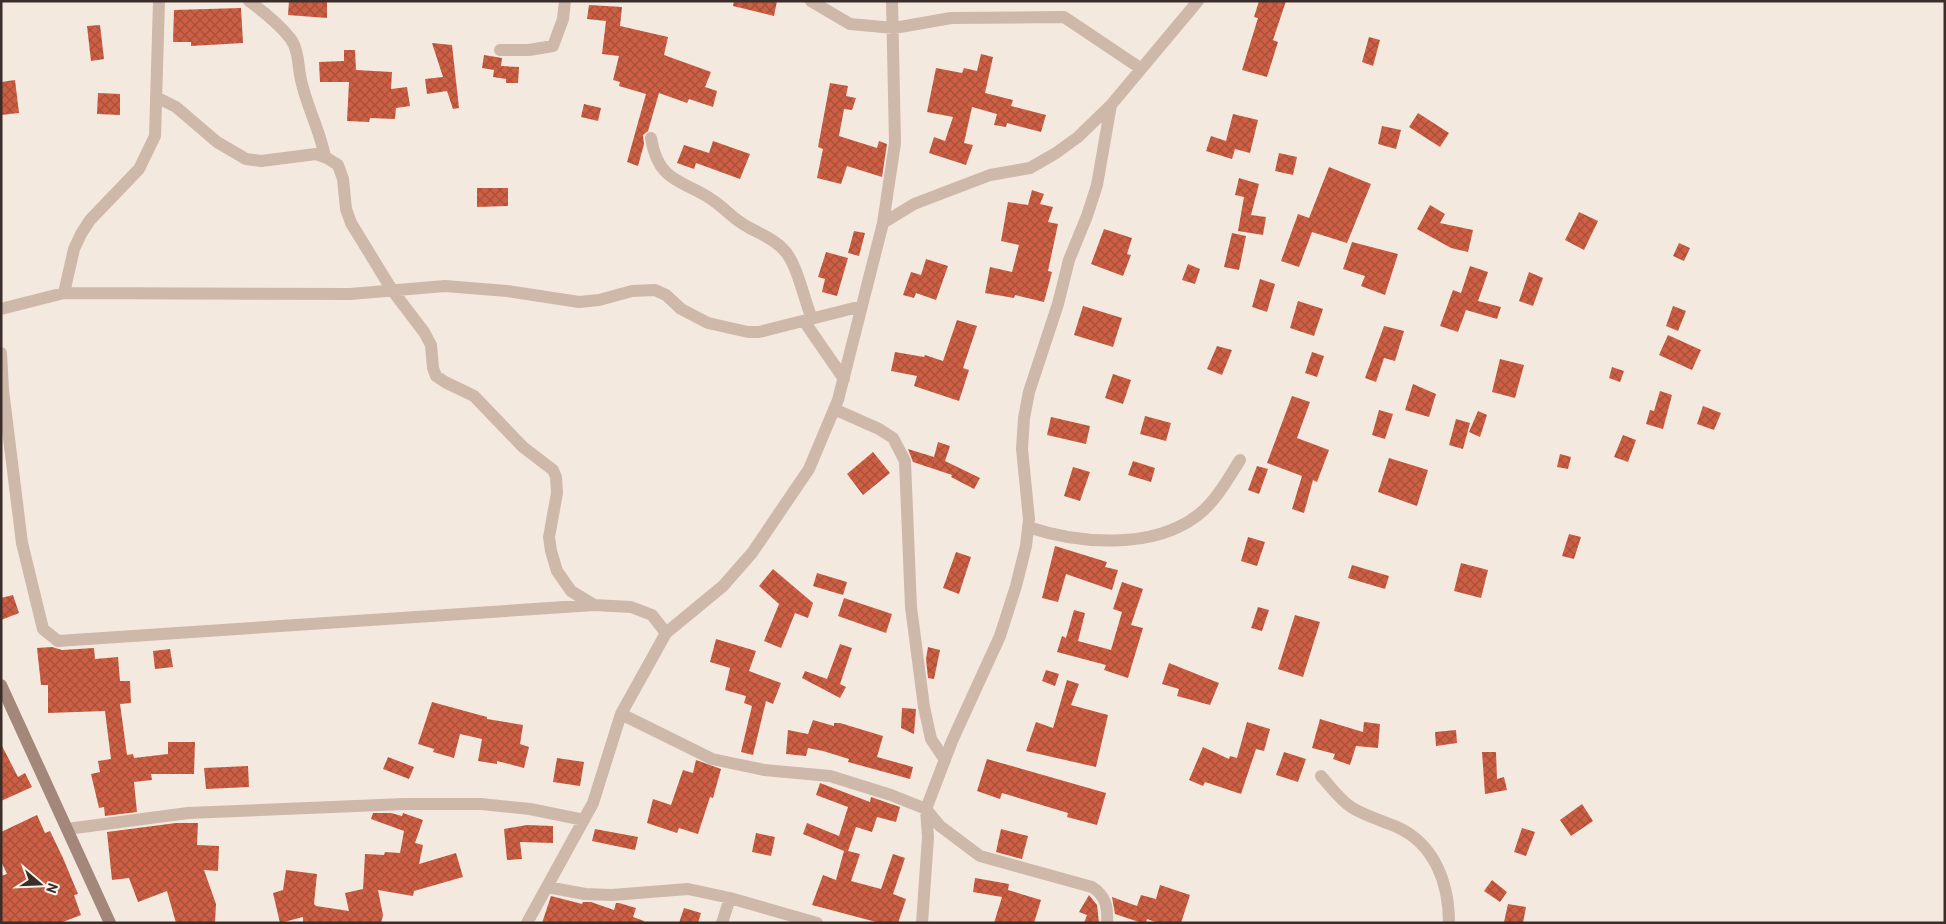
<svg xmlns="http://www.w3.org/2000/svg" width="1946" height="924" font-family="Barlow,sans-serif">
<defs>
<pattern id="building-cross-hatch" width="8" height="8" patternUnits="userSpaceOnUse" patternTransform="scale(1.25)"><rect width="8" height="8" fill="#cd5f44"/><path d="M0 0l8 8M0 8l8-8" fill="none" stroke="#a84f39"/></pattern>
</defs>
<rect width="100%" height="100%" fill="#f4e9df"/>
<path fill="url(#building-cross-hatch)" d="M289 1H327V18L288 15Z
M734 1H777L774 16 733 6Z
M1259 1H1286L1273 40 1278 42 1267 77 1242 70 1258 18 1254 17Z
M589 5 622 7 620 26 668 37 664 55 711 72 705 87 717 91 713 107 689 99 687 103 659 93 648 131 643 135 644 144 638 166 627 162 646 94 619 86 620 82 613 80 619 56 602 54 606 21 587 19Z
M241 8 243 43 191 46V42H173L174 10Z
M100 25 104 59 91 61 87 26Z
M1369 37 1380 40 1373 66 1362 62Z
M432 43 452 45 459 108 453 109 447 91 427 94 425 79 443 77Z
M344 50H355L356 70 392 72 391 89 407 87 410 106 396 108 395 119 370 118 369 122 347 121 349 82H320L319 62 344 61Z
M981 54 993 57 985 93 1013 100 1011 106 1046 115 1041 132 1007 123 1006 127 994 125 997 114 972 107 964 143 973 145 966 165 929 153 934 137 945 141 953 117 927 112 936 68 962 73 964 68 977 71Z
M484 55 502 58 501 66 519 67 518 83H506V79L493 77 494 70 482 68Z
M15 80 19 113 1 115V82Z
M830 83 848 86 846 96 856 98 852 110 844 109 839 136 877 148 879 141 887 144 882 177 847 166 841 184 817 178 823 149 818 147Z
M98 93 120 94V115L97 114Z
M584 104 601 108 598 121 581 117Z
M1418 113 1449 133 1440 147 1409 127Z
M1233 114 1258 120 1250 153 1235 149 1232 159 1206 151 1211 136 1226 141Z
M1382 126 1401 130 1396 149 1378 144Z
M713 141 750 154 740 179 696 163 694 169 677 163 684 145 709 153Z
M1279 153 1297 157 1293 175 1275 171Z
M1329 167 1371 184 1347 243 1312 232 1299 267 1281 261 1298 214 1309 218Z
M1239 178 1259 184 1251 215 1266 217 1263 235 1238 231 1244 197 1235 195Z
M477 188H508V206L477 207Z
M1032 190 1044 194 1040 204 1053 207 1048 222 1058 224 1048 271 1052 272 1044 302 1015 295 1014 298 985 293 990 267 1012 272 1019 245 1001 241 1008 202 1028 205Z
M1430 205 1445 214 1440 223 1473 230 1468 252 1451 248 1417 229Z
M1579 212 1598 221 1584 250 1565 240Z
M1104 229 1132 238 1127 254 1131 255 1123 276 1091 264Z
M854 231 865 233 859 256 848 253Z
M1232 233 1246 236 1239 270 1224 267Z
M1352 242 1398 254 1385 295 1361 286 1365 276 1343 269Z
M1679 243 1690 248 1684 261 1673 256Z
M826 252 848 258 837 296 822 292 825 279 818 277Z
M926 259 948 266 936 300 916 293 914 298 903 295 911 272 921 275Z
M1188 264 1200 269 1195 284 1182 280Z
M1470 266 1488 272 1478 301 1501 307 1497 319 1466 310 1458 332 1440 326 1453 290 1461 293Z
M1529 272 1543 278 1533 306 1519 301Z
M1260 279 1275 284 1267 312 1252 307Z
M1298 301 1323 309 1314 336 1290 328Z
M1083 306 1122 318 1113 347 1074 335Z
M1673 306 1686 311 1678 331 1666 326Z
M957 320 977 326 963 368 969 370 959 401 914 386 917 376 891 371 895 352 924 357 925 355 943 361Z
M1384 326 1404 331 1395 361 1384 358 1376 382 1365 378Z
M1668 335 1701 350 1692 370 1659 355Z
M1217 346 1232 350 1222 375 1207 369Z
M1312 352 1324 356 1317 377 1305 373Z
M1500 359 1524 365 1515 398 1492 392Z
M1612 367 1624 371 1620 382 1609 378Z
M1113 374 1131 380 1123 404 1105 398Z
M1413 384 1436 394 1429 417 1405 410Z
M1660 391 1672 395 1663 429 1646 424 1650 410 1654 411Z
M1292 396 1310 402 1297 438 1329 450 1317 482 1313 480 1304 513 1292 509 1302 476 1267 463Z
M1703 406 1721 413 1714 430 1697 424Z
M1379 410 1393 414 1385 439 1372 435Z
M1478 411 1487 415 1480 437 1469 432Z
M1145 416 1171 423 1166 441 1140 434Z
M1051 417 1090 426 1086 444 1047 435Z
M1456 419 1470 423 1463 449 1449 445Z
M1623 435 1636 440 1628 462 1614 457Z
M938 442 950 446 945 461 980 478 974 489 951 477 952 475 913 462 908 449 934 457Z
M873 452 890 473 863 495 847 474Z
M1560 454 1571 457 1568 469 1557 467Z
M1389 458 1428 470 1417 506 1378 492Z
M1133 461 1155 468 1151 482 1128 475Z
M1257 466 1268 469 1259 494 1248 490Z
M1073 467 1090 472 1080 501 1064 496Z
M1569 534 1581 537 1574 559 1562 556Z
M1248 537 1265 542 1257 566 1241 561Z
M1055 546 1107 562 1105 567 1118 570 1112 590 1066 574 1058 602 1042 598Z
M956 552 971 557 959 594 943 588Z
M1461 563 1488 570 1481 598 1454 591Z
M1352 565 1389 576 1385 589 1348 578Z
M773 569 813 603 808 618 795 613 781 648 764 641 779 604 759 586Z
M817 573 847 582 843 595 813 586Z
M1122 582 1143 589 1131 625 1143 628 1128 678 1104 670 1106 665 1057 652 1062 636 1066 638 1074 610 1085 613 1078 641 1111 650 1122 612 1113 609Z
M13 595 19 613 1 620V598Z
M844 598 892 614 886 633 838 616Z
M1258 607 1269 610 1262 631 1251 628Z
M1295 615 1320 622 1303 677 1278 669Z
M716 639 756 651 749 671 781 683 773 704 766 701 753 755 741 752 752 706 744 703 746 696 725 690 730 668 710 662Z
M840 644 852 648 840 684 846 687 840 698 802 678 805 671 827 679Z
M52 647 62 650 94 648 95 659 118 657 120 681H130L131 703 120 704 127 755 133 754 134 758 168 754V742H195L194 774H151L152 780 134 782 137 812 105 816 104 807 99 808 91 774 100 772 98 761 111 759 105 711 48 713V685H41L37 648Z
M928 647 940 650 934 679 928 678 926 659Z
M170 649 173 667 155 669 153 651Z
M1169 663 1219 683 1210 705 1177 696 1179 689 1162 684Z
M1046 670 1059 674 1055 686 1042 681Z
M1067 680 1079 684 1071 705 1108 715 1096 767 1026 751 1036 722 1053 728Z
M432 702 487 717V719L523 725 520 744 529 747 524 768 497 761V764L478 761 482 739 460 734 454 758 433 752 434 749 418 744Z
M902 708 916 709 914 734 901 728Z
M1320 719 1363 732 1364 722 1380 724 1378 748 1356 746 1350 765 1333 759 1335 754 1312 748Z
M813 720 834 726V723H840L883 736 877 757 913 767 910 779 848 762 849 759 823 751 808 748 806 756 786 754 788 730 808 734Z
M1247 722 1270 729 1264 751 1256 749 1241 794 1205 782 1203 786 1189 780 1203 747 1229 759 1230 756 1237 758Z
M1456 730 1457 743 1436 746 1435 732Z
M1 744 18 777 25 773 32 787 1 801Z
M1284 752 1306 759 1298 782 1276 775Z
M1482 752H1496L1497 779 1504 777 1507 790 1485 794Z
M388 757 414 767 409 779 383 769Z
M557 758 584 762 580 786 553 782Z
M987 759 1106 793 1097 825 1067 817 1068 813 1002 793 1000 799 977 791Z
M696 760 721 769 713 798 710 797 698 834 679 828 677 833 647 823 653 799 671 805 683 770 693 773Z
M248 766 249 787 206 789 204 768Z
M820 783 870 802 871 797 900 807 896 822 877 817 872 832 856 827 848 851 860 854 851 881 881 889 893 854 905 858 893 894 906 899 898 923H880L812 905 823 875 836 880 844 851 803 834 807 823 839 836 848 807 816 795Z
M1582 804 1593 821 1571 836 1560 820Z
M373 813H391L402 816 403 813 423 820 415 843 423 845 419 864 456 853 463 877 414 891 413 896 378 890 383 915 381 923H303V917L280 923 273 893 283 890 286 870 317 874 314 904 316 906 349 911 345 893 363 889 365 854 384 855 385 852 400 853 404 831 371 819Z
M37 815 45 833 50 831 63 858 78 894 74 895 81 915 60 923H1V876L7 874 1 861V832Z
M176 823H198L197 845 219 846 218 871 204 870 216 904 215 923H176L167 891 138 902 129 878 112 880 107 832Z
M527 825 553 826V843L520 842 522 859 507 860 504 829Z
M1522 828 1535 832 1526 856 1514 852Z
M595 829 638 837 635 850 592 841Z
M1001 829 1028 836 1022 859 996 852Z
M756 833 775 837 771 856 752 852Z
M975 878 1009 884 1008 890 1041 900 1034 923H994L1002 897 973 892Z
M1492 880 1507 892 1500 902 1484 891Z
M1160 885 1190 895 1181 923H1158L1147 919 1146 923H1142L1115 914 1112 897 1137 906 1141 895 1156 899Z
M1089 895 1097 905 1099 923H1084L1087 915 1079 912Z
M551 896 582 904 583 902H591L614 910 616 903H619L636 908 633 917 644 921V923H542Z
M1508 904 1526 907 1523 923 1504 922Z
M684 908 701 913 698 923H679Z"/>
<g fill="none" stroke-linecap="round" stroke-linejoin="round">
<path stroke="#ceb8aa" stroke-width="12" d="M249 1C264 12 279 24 290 38 298 48 298 63 300 75 305 104 320 129 325 157
M811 1 850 24 894 28 951 18 1064 17 1140 68
M500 50H529L553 46 563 19 565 1
M156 97 176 107 217 142 246 159 261 161 316 154 327 158 338 165 343 179 346 209 351 223 392 290 424 332 431 345 433 368 436 376 445 382 474 396 523 447 553 470 556 477 557 493 549 537 551 551 557 571 571 591 594 605
M651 138C659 187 687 179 718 204 728 212 736 221 748 227 760 234 773 238 783 249 797 262 804 300 812 319
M883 223 914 204 990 175 1030 168 1056 153 1078 137 1111 105 1198 1
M64 293 74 249 81 234 90 220 139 169 155 136 159 1
M1 309 64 293 350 294 445 286 507 291 579 302 599 300 632 291 655 290 666 295 681 309 708 323 748 332H759L862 306
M804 321 844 379
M1 353 3 390 22 543 43 629 58 641 594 605 631 607 652 615 666 633
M834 409 879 429 893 438 905 461 911 607 924 707 931 739 945 760
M1028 527C1079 544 1153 550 1198 515 1216 501 1228 479 1240 460
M621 714 712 759 764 770 830 776 891 795 926 809 940 826 980 856 1092 887C1106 896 1108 907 1107 923
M1321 776C1330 786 1340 800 1351 807 1365 816 1381 820 1397 827 1435 844 1449 884 1449 923
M67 829 188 813 404 804H481L530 809 584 820
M547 887 585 894 612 895 688 889 730 898 817 923
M527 923 593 803 621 714 666 633 723 586 752 553 809 469 838 400 883 223 895 143 892 1
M722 923 730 898
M922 923 928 837 926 809 952 741 1000 636 1016 586 1026 546 1029 519 1022 449 1024 418 1029 392 1058 304 1069 260 1087 216 1097 185 1111 105"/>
<path stroke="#a2877a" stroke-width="12" d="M1 685 110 923"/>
</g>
<rect width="1946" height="924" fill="none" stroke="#3b2e2a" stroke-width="5"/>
<g transform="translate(40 884) rotate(109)" stroke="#fbf4ec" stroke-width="4" paint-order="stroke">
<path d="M0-4L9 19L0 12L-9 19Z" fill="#3b2e2a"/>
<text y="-8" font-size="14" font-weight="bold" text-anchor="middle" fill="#3b2e2a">N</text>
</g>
</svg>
